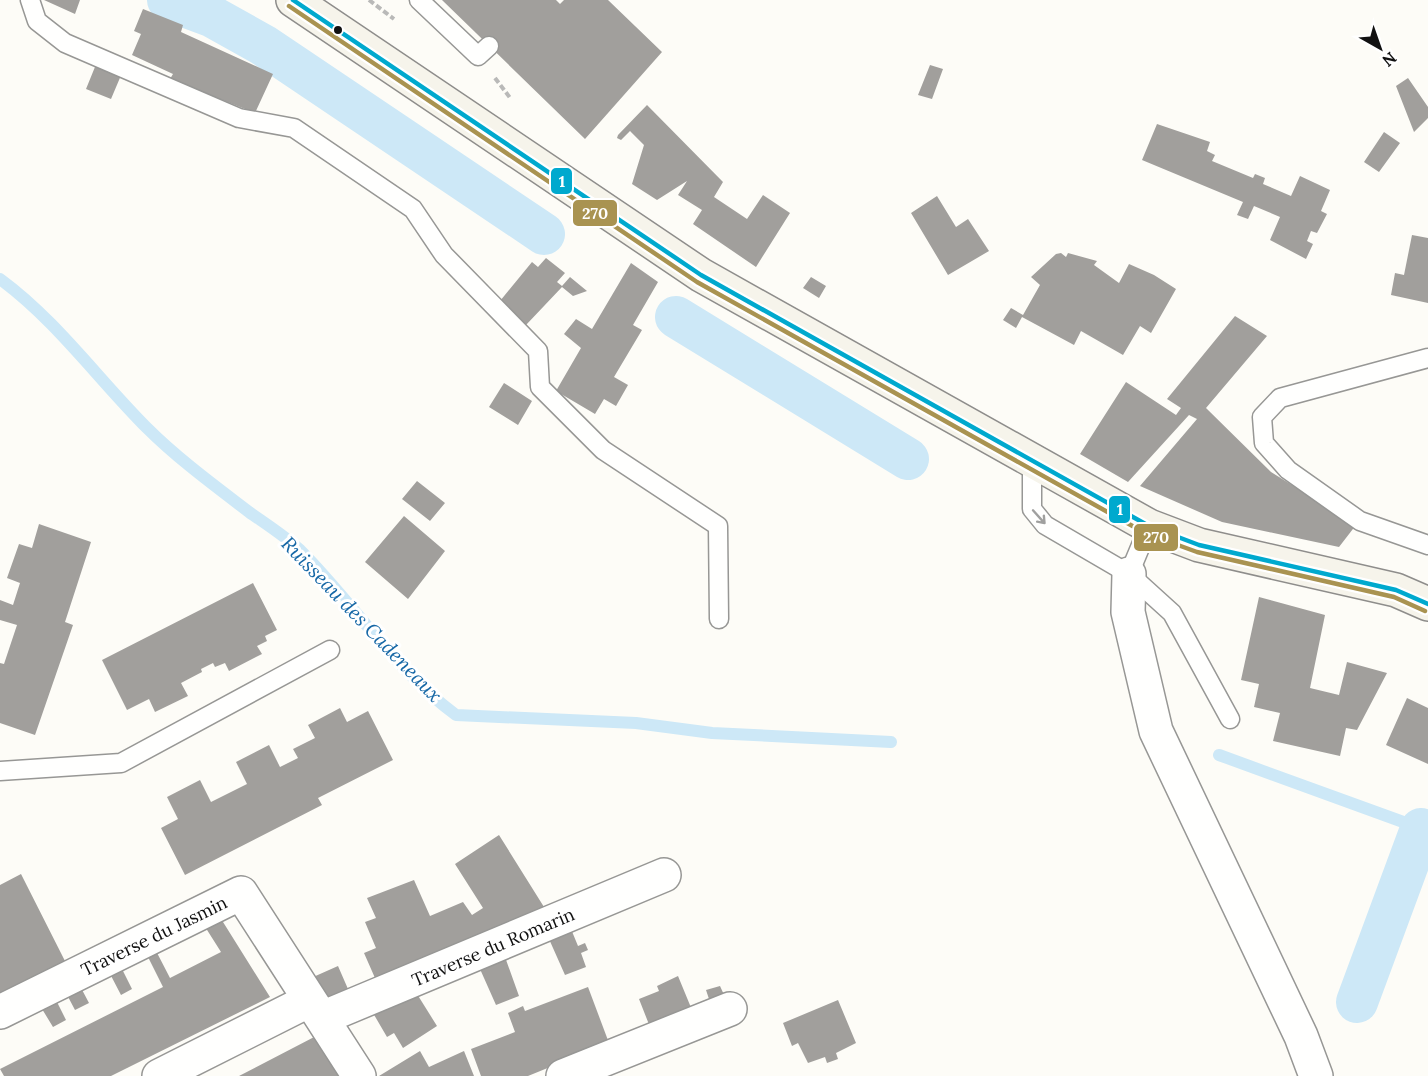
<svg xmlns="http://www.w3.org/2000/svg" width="1428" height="1076" font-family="Lora,serif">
<rect width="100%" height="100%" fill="#fdfcf7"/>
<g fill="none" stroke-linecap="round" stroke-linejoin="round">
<path stroke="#cde8f7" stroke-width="12" d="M0 279C56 320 98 379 147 428 177 458 215 486 249 512 266 524 285 536 300 550 354 604 395 670 456 715L636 723 712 733 891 742
M1219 755 1428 831"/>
<path stroke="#cde8f7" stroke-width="42" d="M168 0 211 16 263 45 544 234
M676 317 908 459
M1357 1002 1421 829"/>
</g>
<path fill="#a19f9c" d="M44 0H80L75 14Z
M442 0H556L560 4 564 0H608L662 52 585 139Z
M143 9 183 25 181 32 273 74 255 113 170 79 173 74 132 55 141 34 134 31Z
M97 62 122 73 111 99 86 89Z
M930 65 943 69 932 99 918 95Z
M1408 78 1428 107V118L1414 132 1396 86Z
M647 105 723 182 714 197 747 219 763 195 790 213 756 267 693 224 702 210 678 195 687 181 657 200 632 184 644 145 630 131 621 140 617 138 618 135Z
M1157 124 1210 142 1207 151 1215 155 1212 161 1253 178 1255 174 1265 178 1263 184 1291 196 1300 176 1330 190 1321 211 1327 214 1317 233 1311 231 1307 241 1313 244 1306 259 1270 240 1280 217 1254 206 1248 219 1237 215 1243 202 1142 160Z
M1384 132 1400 143 1379 172 1364 162Z
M937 196 956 227 968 219 989 251 948 275 911 213Z
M1412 235 1428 238V303L1391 295 1395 273 1404 275Z
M1061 253 1066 257 1068 253 1097 261 1094 265 1119 283 1129 264 1154 275 1176 289 1151 333 1140 326 1123 355 1081 331 1074 345 1022 317 1016 328 1003 320 1011 308 1023 315 1040 285 1031 277 1056 254Z
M546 258 565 273 557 282 562 286 570 277 587 291 573 296 562 287 526 325 500 301 532 262 538 267Z
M631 263 658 282 633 325 642 330 614 377 628 385 616 406 604 399 595 414 556 391 581 348 564 334 576 319 592 329Z
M811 277 826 286 819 298 803 288Z
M1235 316 1267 336 1206 408 1271 472 1356 525 1339 547 1222 522 1140 486 1197 419 1189 415 1128 482 1080 454 1126 382 1176 415 1181 408 1167 399Z
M504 383 532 401 518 425 489 407Z
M417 481 445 503 430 521 402 499Z
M404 516 445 551 408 599 365 562Z
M39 524 91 542 65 622 73 625 35 735 0 723V663L4 664 17 625 0 620V600L13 605 20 583 7 578 19 544 32 548Z
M253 583 277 630 265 636 267 641 257 646 262 654 229 671 225 663 215 667 213 663 201 669 202 672 181 683 188 696 155 712 149 699 127 710 102 660Z
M1259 597 1325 615 1310 688 1339 695 1347 662 1387 673 1357 730 1346 728 1340 756 1273 741 1280 713 1254 707 1259 684 1241 680Z
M1407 698 1428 708V764L1386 745Z
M340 708 347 722 368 711 393 760 318 798 322 805 185 875 161 828 178 819 167 797 200 780 211 802 247 784 236 762 269 745 280 767 298 758 293 749 315 738 308 725Z
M499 835 544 907 375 978 364 953 376 948 365 922 376 918 367 898 414 880 430 916 463 902 472 915 483 908 455 864Z
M21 874 67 965 0 999V885Z
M218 914 270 997 111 1076H4L0 1069 163 987 145 951 154 947 170 978 221 952 202 922Z
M571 929 578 946 585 943 588 950 581 953 586 967 565 975 549 939Z
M505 957 519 996 496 1005 480 969Z
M119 963 132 989 121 995 108 970Z
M338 966 348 989 325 999 311 978Z
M678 976 692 1010 650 1027 639 999 659 991 657 986Z
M79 984 89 1003 75 1010 65 991Z
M720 986 725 997 710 1002 706 990Z
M588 987 609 1043 528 1076H481L471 1049 515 1032 508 1013 523 1006 525 1011Z
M417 994 437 1026 403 1048 394 1033 387 1037 373 1013Z
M54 996 66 1020 53 1027 39 1004Z
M838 1000 856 1043 836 1053 838 1059 827 1063 825 1057 808 1063 798 1043 792 1046 783 1023Z
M318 1035 339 1076H239Z
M420 1051 429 1067 464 1051 474 1076H379Z"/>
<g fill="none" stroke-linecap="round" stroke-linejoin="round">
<g stroke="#979795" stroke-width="21">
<path id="lane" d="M30 0 37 21 65 43 239 118 294 128 413 209 444 255 538 351 540 387 603 450 718 526 719 619
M419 0 478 56 489 46
M1428 358 1280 398 1262 417 1264 443 1288 470 1360 521 1428 545
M1032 462V509L1045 525 1129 574 1172 613 1230 719
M1129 574 1149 526
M0 771 121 763 330 650"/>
</g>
<g stroke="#979795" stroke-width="36">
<path id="street" d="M1129 574 1128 612 1156 731 1301 1036 1316 1076
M0 1012 241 893 359 1076
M322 1018 664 875
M159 1076 310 1000
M563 1076 730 1009"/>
</g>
<g stroke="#8e8d8b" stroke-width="36">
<path id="secondary" d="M293 0 701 275 1149 526 1199 545 1396 590 1428 604"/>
</g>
<path stroke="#b9b9b8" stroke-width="4" stroke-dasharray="6 3" stroke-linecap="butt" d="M369 0 394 19
M495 78 511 99"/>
<use href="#lane" stroke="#fffffe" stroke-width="18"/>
<use href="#street" stroke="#fffffe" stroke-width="33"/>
<use href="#secondary" stroke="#f6f4eb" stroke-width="33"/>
<g stroke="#fff" stroke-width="9">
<path id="bus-1" d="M293 0 701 275 1149 526 1199 545 1396 590 1428 604"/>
</g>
<g stroke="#fff" stroke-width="9">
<path id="bus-2" d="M289 6 697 282 1145 533 1197 552 1394 597 1425 611"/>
</g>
<use href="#bus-1" stroke="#00a9ce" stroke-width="4.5"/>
<use href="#bus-2" stroke="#a99351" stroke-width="4.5"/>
</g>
<defs><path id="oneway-shaft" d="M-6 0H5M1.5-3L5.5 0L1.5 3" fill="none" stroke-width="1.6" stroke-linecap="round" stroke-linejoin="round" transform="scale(1.5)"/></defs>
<use stroke="#a0a09f" href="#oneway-shaft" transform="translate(1039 517) rotate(48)"/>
<circle fill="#111" stroke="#fff" stroke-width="2" cx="338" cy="30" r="5"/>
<g text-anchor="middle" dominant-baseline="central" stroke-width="6" stroke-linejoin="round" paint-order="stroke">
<g font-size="18" fill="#111" stroke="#fff">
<text transform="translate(154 936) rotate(-26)">Traverse du Jasmin</text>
<text transform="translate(493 947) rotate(-23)">Traverse du Romarin</text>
</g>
<g font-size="20" font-style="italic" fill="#1768a6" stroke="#fff">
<text transform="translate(362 619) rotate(46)">Ruisseau des Cadeneaux</text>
</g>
</g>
<g stroke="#fff" stroke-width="2">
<rect x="550" y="167" width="23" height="28" rx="6" fill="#00a9ce"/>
<rect x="572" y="199" width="46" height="28" rx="6" fill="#a99351"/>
<rect x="1108" y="495" width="23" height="29" rx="6" fill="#00a9ce"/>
<rect x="1133" y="523" width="46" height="29" rx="6" fill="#a99351"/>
</g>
<g font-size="16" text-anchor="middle" font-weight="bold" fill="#fff">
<text x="562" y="187">1</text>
<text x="595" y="219">270</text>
<text x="1120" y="515">1</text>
<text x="1156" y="543">270</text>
</g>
<g transform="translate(1380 48) rotate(140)" stroke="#ffffff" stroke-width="4.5" paint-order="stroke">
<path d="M0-4.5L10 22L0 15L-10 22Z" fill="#111111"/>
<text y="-9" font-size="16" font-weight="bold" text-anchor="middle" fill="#111111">N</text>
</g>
</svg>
